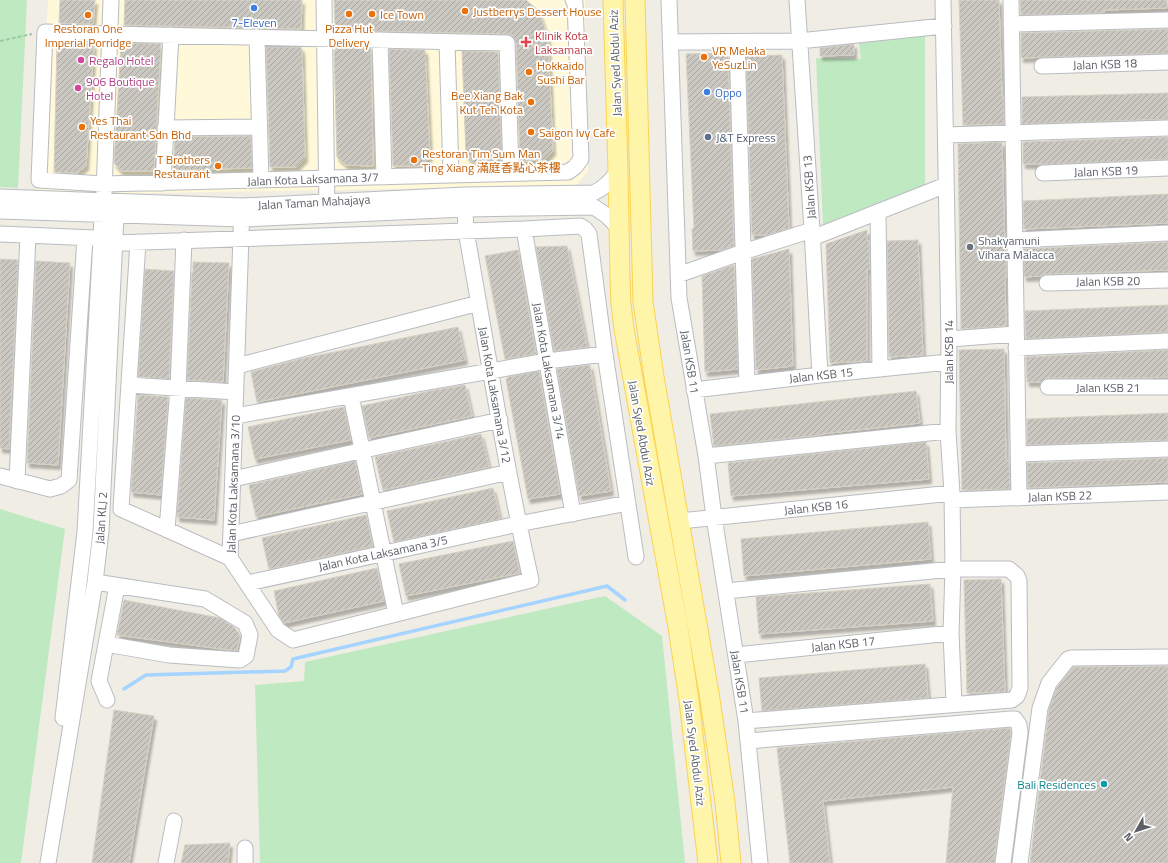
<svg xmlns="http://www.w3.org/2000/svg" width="1168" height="863" font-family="'Titillium Web','Noto Sans SC',sans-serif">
<defs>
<pattern id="building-hatch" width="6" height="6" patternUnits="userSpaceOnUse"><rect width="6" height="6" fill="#cbc8c1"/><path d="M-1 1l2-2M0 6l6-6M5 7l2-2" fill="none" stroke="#a8a6a1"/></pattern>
<filter id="shadow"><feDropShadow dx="2.5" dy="4.5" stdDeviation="1" flood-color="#0004"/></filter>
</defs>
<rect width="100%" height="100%" fill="#f0ede4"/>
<path fill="#fff8d9" d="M48 0H585L588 171 576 186 38 195Z"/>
<path fill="#bfe9c0" d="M0 0H27L18 188 0 187Z
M925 32V189L823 226 816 58 861 59 858 37Z
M0 509 65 529 21 863H0Z
M605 596 662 636 685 863H260L255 685 304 681 305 662Z"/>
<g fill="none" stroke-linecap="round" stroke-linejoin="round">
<path stroke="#a4d4ff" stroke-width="3.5" d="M124 689 146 675 285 671 291 667 293 659 607 586 625 600"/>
</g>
<path fill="url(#building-hatch)" stroke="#d5d0c2" filter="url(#shadow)" d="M60 0H95L93 24 59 23Z
M125 0H302L301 29 124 25Z
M334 0H526L539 11 548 39 553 151 544 160 520 161 516 43 515 39 512 35 507 34 335 30Z
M959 0H999L1002 97H1004V124L963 125Z
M1020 0H1167V8L1104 10V13L1021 15Z
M1168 29V53L1021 58V33Z
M58 41 91 42V44L94 45 86 166 77 173 54 172 57 42Z
M121 43 161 44 154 171H121L114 163Z
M854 44V55L820 56V48Z
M266 47H301V49H302L305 158 296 167H270Z
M336 48 371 49 373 166 346 165 337 157 334 50H336Z
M389 49 425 50 430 156 421 166H393Z
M462 51 498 52 502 162 474 163 466 155Z
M726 53 727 57H728L734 246 721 250 693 251 692 229 694 228 686 54Z
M782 55 789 228 768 235H752L746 56Z
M1168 93V119L1022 124V97Z
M251 136 252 168 173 170 175 137Z
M1168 137V159L1054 164H1023V142Z
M1002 142 1005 249H1006V278H1005L1006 326 961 329 958 144Z
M1168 194V223L1024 229 1023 201Z
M867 230V241H869L870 269H867V361L830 363 826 244Z
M918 240 923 355 889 357 887 241Z
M1168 242V270L1047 274 1041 276 1024 277V249Z
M567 246 587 347 554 351 536 247Z
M789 249 793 366 756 370 752 259Z
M518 250 536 354 505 359 485 256Z
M0 259 18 260 9 449 0 448Z
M36 261 70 263 58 465 27 463Z
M193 262 229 263 223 382 187 380 192 272H193Z
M734 265 738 369 705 372 702 276Z
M145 269 174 271 169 379 138 377Z
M1168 305V332L1026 339 1025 311Z
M458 327 465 360 257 402 251 372 300 359Z
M1004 349 1006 461H1009L1010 489 962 490 959 350Z
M1168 350V377L1139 378H1048L1044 379 1041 382H1027L1026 357Z
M590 365 611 491 579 496 557 369Z
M539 371 560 494 528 499 506 379 508 378V377Z
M465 385 472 416 369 438 362 406 430 391Z
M916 391 920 423 821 434V435L714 446 710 414Z
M138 395 168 397 161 495 131 492Z
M186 398 222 400 214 520 177 517Z
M344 407 351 440 255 459 248 427Z
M1168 413V440L1027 445V419Z
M481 434 489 467 383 490 375 457Z
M926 442 929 479 731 496 728 463Z
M1168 458V482L1028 488 1027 463Z
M355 461 362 494 256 517 249 485Z
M493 488 500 519 394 542 387 511Z
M366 515 373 546 269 569 262 538Z
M928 522 931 559 744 576 741 539Z
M513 541 520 573 406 596 399 564Z
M377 568 384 601 284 623 279 616 274 591Z
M1001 579 1005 692 967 693 964 580Z
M930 584 933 621 759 634 756 597Z
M124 600 220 618 234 627 240 635 237 651 117 635Z
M925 664 928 698 762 711 759 678Z
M1168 666V863H1030L1049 709 1057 687 1073 667Z
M114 710 154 716 129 863H92Z
M1010 728 1011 733 994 863H946L953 787 823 801 830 863H790L777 748Z
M230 843 228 863H181L185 845Z"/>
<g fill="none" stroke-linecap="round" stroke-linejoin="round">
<g stroke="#b9bcc1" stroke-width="17">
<path id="minor" d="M324 0 327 212
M669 0 679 298 706 456 714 517 746 721 760 863
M797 0 812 230 820 375
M943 0 949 339 948 431 952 493 953 569 951 633 954 704
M1011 0 1019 498
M1011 24 1168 20
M257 37 261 180
M380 40 384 177
M447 42 451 175
M671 42 799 41 944 26
M737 42 747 384
M1042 66 1168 62
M165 128 259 127
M946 135 1168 128
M511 173 507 43 109 34 45 32 39 180 104 184 568 172 575 167 581 159 575 3 573 0
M1043 173 1168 168
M163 183 171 35
M104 193 111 0
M0 197 242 206 465 195 593 193C604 189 611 181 618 171
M242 206 230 558 278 630 293 640 531 580C505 465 487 347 466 231L465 209
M0 211 242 219 465 209 594 207 606 215 619 228
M878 212 880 369
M524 229 573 514
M0 234 95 238
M812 238 946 185
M1015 240 1168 233
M138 242 121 509 230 558
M115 243 524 229 580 226 585 229 589 234 605 354 636 557
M678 275 743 252 812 230
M1047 283 1168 280
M949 339 1016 334
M1016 348 1168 341
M237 366 479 303
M129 385 236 392
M1048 387H1168
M694 390 820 375 948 362
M351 396 396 614
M235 416 547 361 605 354
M1018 454 1168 449
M706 456 948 431
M0 476 50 489 61 486 69 480 85 238
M233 479 500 420
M17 481 28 235
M952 500 1168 492
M680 521 952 493
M167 530 178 388 184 240
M231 534 509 472
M95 582 205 599 245 623 250 635 246 656 240 660 169 655 106 644
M248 583 518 524 628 503
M726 591 953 569H1009L1017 576 1019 581 1020 688 1017 696 1012 700 746 721
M736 655 951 633
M107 700 99 681 117 586
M63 718 85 532 101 239 102 214
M748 741 1011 719H1015L1019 725 1020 733 1003 863
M48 863 95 582 101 531 116 215
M166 863 174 821
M245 863V848
M1020 863 1040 708 1049 683 1068 659 1071 658 1168 657"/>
</g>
<g stroke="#fbd251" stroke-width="21">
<path id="major" d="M613 0 618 171 620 278 621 304 624 329 678 627 689 700 708 863
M635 0 643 302 654 377 709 693 725 802 731 863"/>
</g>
<path stroke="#97cba8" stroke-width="2" stroke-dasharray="4 2" stroke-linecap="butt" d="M0 41 32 34"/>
<use href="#minor" stroke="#fff" stroke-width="15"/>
<use href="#major" stroke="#fff5a9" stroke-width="19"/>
</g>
<g fill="#3f7fe0" stroke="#fff" stroke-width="1.5">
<circle cx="254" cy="8" r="4"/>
<circle cx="707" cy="92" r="4"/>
</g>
<g fill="#e8710a" stroke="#fff" stroke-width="1.5">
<circle cx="465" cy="11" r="4"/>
<circle cx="349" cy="14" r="4"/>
<circle cx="372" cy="14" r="4"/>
<circle cx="88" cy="15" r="4"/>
<circle cx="704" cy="57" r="4"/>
<circle cx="529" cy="72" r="4"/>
<circle cx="531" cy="102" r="4"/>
<circle cx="82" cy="127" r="4"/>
<circle cx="531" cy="132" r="4"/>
<circle cx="414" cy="160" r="4"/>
<circle cx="218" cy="166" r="4"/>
</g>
<path fill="#e0444e" stroke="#fff" stroke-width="1.5" d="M524 36h4v4h4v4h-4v4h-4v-4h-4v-4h4z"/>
<g fill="#d1479c" stroke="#fff" stroke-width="1.5">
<circle cx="81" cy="60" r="4"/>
<circle cx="78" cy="88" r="4"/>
</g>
<circle fill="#5c6f8a" stroke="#fff" stroke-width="1.5" cx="708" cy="137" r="4"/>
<circle fill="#6b7280" stroke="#fff" stroke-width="1.5" cx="970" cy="247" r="4"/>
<circle fill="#0f9aa8" stroke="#fff" stroke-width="1.5" cx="1104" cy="784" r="4"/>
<g text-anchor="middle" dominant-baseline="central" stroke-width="3.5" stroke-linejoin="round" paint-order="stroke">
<g font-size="12" fill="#c56008" stroke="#fff" text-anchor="start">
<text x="473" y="11">Justberrys Dessert House</text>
<text x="380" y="14">Ice Town</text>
<text x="88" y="28" text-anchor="middle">Restoran One<tspan x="88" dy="14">Imperial Porridge</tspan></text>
<text x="349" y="28" text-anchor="middle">Pizza Hut<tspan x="349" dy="14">Delivery</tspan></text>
<text x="712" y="50">VR Melaka<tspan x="712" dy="14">YeSuzLin</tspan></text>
<text x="537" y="65">Hokkaido<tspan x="537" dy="14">Sushi Bar</tspan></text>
<text x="523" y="95" text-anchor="end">Bee Xiang Bak<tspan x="523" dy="14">Kut Teh Kota</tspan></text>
<text x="90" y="120">Yes Thai<tspan x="90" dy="14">Restaurant Sdn Bhd</tspan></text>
<text x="539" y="132">Saigon Ivy Cafe</text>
<text x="422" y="153">Restoran Tim Sum Man<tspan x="422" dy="14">Ting Xiang 滿庭香點心茶樓</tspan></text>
<text x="210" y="159" text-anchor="end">T Brothers<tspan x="210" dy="14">Restaurant</tspan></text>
</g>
<g font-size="12" fill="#366cbe" stroke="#fff">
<text x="254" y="22">7-Eleven</text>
<text x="715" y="92" text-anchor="start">Oppo</text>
</g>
<g font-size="12" fill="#be3a42" stroke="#fff" text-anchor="start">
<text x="535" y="35">Klinik Kota<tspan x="535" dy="14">Laksamana</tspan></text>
</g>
<g font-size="12" fill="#b23c85" stroke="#fff" text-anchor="start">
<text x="89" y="60">Regalo Hotel</text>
<text x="86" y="81">906 Boutique<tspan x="86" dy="14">Hotel</tspan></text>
</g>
<g font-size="12" fill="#5c6066" stroke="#fff">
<text transform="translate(615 63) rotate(-92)">Jalan Syed Abdul Aziz</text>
<text transform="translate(1105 64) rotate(-2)">Jalan KSB 18</text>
<text transform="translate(1106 171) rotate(-2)">Jalan KSB 19</text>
<text transform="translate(313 179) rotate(-2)">Jalan Kota Laksamana 3/7</text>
<text transform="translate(809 187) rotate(-94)">Jalan KSB 13</text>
<text transform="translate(314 202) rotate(-3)">Jalan Taman Mahajaya</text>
<text transform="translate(1108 281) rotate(-1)">Jalan KSB 20</text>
<text transform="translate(948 352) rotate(-90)">Jalan KSB 14</text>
<text transform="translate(690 362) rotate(81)">Jalan KSB 11</text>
<text transform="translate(549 371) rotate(80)">Jalan Kota Laksamana 3/14</text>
<text transform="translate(821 375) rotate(-6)">Jalan KSB 15</text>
<text x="1108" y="387">Jalan KSB 21</text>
<text transform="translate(495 395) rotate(80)">Jalan Kota Laksamana 3/12</text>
<text transform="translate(642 433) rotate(80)">Jalan Syed Abdul Aziz</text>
<text transform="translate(233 484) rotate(-88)">Jalan Kota Laksamana 3/10</text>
<text transform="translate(1060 496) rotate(-2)">Jalan KSB 22</text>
<text transform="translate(816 507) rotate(-6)">Jalan KSB 16</text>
<text transform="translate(101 518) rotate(-86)">Jalan KLJ 2</text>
<text transform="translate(383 553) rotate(-12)">Jalan Kota Laksamana 3/5</text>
<text transform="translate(843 644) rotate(-6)">Jalan KSB 17</text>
<text transform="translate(740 682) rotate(81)">Jalan KSB 11</text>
<text transform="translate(695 753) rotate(83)">Jalan Syed Abdul Aziz</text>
</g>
<g font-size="12" fill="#4e5e75" stroke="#fff" text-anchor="start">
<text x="716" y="137">J&amp;T Express</text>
</g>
<g font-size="12" fill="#5b616d" stroke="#fff" text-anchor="start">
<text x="978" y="240">Shakyamuni<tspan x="978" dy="14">Vihara Malacca</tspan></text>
</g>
<g font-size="12" fill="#0d838f" stroke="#fff" text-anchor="end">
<text x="1096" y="784">Bali Residences</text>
</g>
</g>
<g transform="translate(1136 831) rotate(231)" stroke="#ffffff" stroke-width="3" paint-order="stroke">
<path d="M0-3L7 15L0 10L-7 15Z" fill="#5c6066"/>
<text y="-6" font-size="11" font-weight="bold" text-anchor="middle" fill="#5c6066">N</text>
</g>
</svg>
